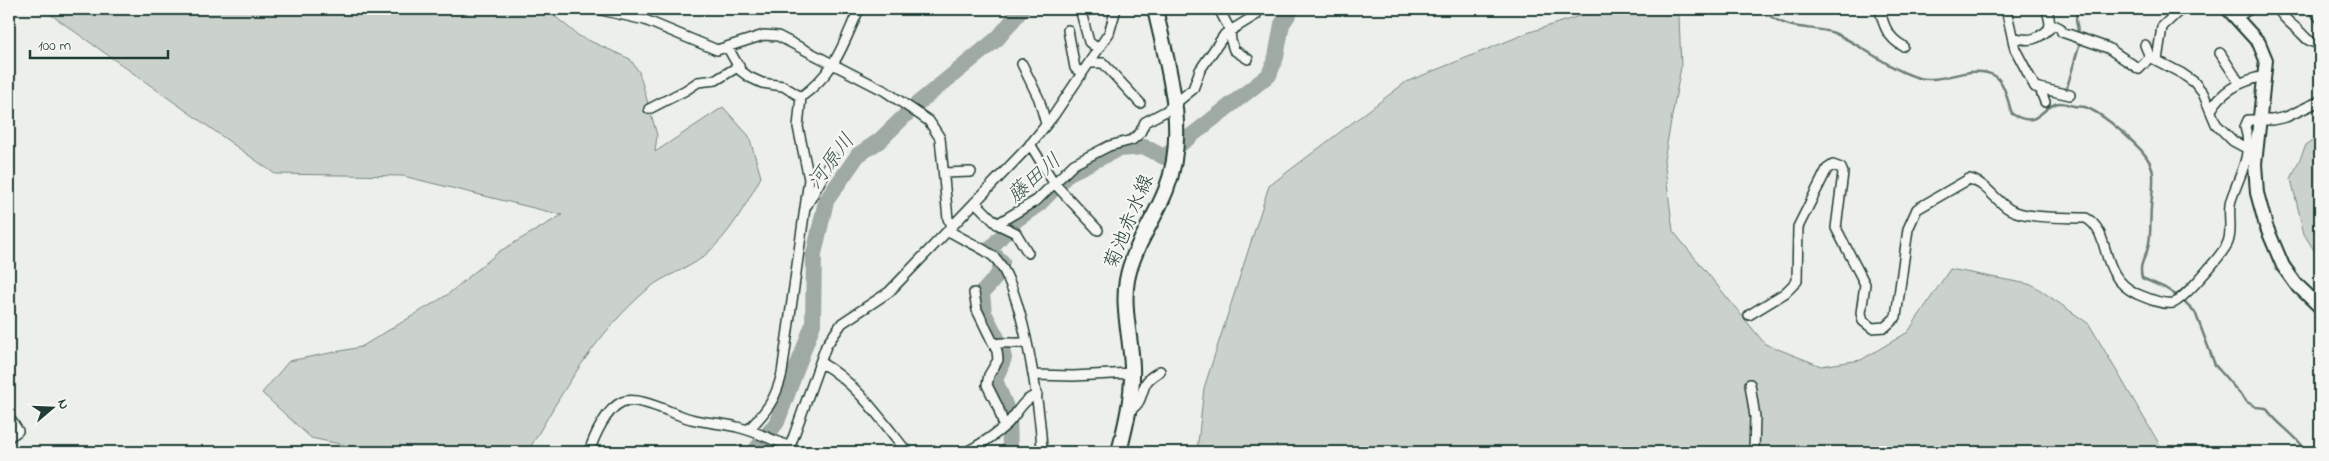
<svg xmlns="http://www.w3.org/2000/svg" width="2329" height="461" font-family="'Indie Flower','Klee One',sans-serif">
<rect width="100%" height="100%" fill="#edefea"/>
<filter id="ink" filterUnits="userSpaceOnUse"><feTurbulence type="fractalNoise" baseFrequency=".02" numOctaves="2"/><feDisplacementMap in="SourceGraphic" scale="10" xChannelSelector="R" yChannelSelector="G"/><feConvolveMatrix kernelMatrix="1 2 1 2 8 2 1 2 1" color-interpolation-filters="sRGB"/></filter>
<g filter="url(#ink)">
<path fill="#cbd2cc" stroke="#758880" d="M43 9H546L579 36 630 59 639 72 657 135 655 152 723 107 749 136 761 177C745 206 730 235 703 257 687 270 664 275 648 289 596 333 562 392 529 450L378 452 311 438 262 393 289 361 361 347 447 295 500 251 562 215 403 176 275 174Z
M1601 9H1660L1679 16 1681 67 1664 160 1673 231 1765 344 1821 366 1861 360 1908 332 1950 269 2033 285 2089 324 2161 447 2198 450 2202 452H1197L1204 388 1269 186 1406 82 1530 32Z
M2320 136V260L2304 234 2291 179 2306 145Z"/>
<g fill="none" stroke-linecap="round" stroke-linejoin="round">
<path stroke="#6c7e77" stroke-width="2.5" d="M1759 9C1768 15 1778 22 1789 25 1804 29 1820 28 1834 33 1864 46 1888 69 1919 78 1944 84 1971 63 1995 76 2005 82 2008 103 2012 114 2037 128 2037 112 2055 104 2062 101 2068 105 2074 106 2077 107 2081 106 2085 107 2100 112 2123 132 2134 143 2160 167 2153 177 2151 208 2150 219 2151 232 2149 243 2147 258 2138 261 2142 278L2165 288 2179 297
M2077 9 2076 20 2079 36
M2066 91 2080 42
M2183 300 2195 312 2215 365 2247 402 2256 407 2266 408C2278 426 2294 432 2307 452"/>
<path stroke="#9faaa4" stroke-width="16" d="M754 452 777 422 813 324 814 254 826 201 858 155 879 141 917 104 998 38 1022 9
M1010 452 1009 415 995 380 1004 358 1000 344 984 313 982 293 998 275 1002 262 989 250 1016 220 1039 204 1069 173 1118 149 1145 147 1164 157 1269 75 1276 57 1282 24 1292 9"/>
<g stroke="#1f3d34" stroke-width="12">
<path id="street" d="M597 9 645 20 717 50 764 35 778 36 885 91 929 121 940 138 948 219 953 225
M1082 9V16L1089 42 1098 49
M1219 9 1230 30 1231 41 1234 50 1248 59
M1880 9C1883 25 1888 38 1903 46
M2006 9 2015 49 2035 87 2070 95
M2047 9 2050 23 2060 28 2062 32 2108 48 2139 69 2150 57 2181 73 2194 82 2203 93 2216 124 2233 141 2246 148
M2278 9C2284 19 2289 22 2297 29 2305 36 2306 41 2316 43
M2313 9 2320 18
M2237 17 2250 9
M1068 30 1075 68 1082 73
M2013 37C2029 42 2037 40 2049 29L2050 23
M2145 45 2150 57
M728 48 741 71 749 77 762 83 783 86 801 97
M2220 53 2240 84
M2157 60 2162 27 2181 9
M1089 63H1103L1140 103
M1022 64 1039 99 1046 124
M2040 89 2045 102
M649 109 686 90 698 82 716 80 739 66
M2211 110C2222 90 2244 80 2265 76
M1030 144 1054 183 1098 230
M944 173 971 172
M975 202 997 224 1037 200 1074 164 1109 146 1132 140 1140 133 1145 122 1166 111 1193 89 1200 70 1225 34 1256 15
M807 205 833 158
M997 224 1016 233 1028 253
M948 230C962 240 981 246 994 257 1023 284 1041 412 1042 452
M974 293 977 310 997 351 998 360 989 375 987 385 998 407 1004 426
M1749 315 1785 293 1797 281 1798 227 1827 169 1833 165 1841 168 1843 173 1836 228 1865 284 1861 313 1863 321 1872 328 1885 327 1896 317 1908 229 1917 209 1969 179C1985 182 1996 201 2009 209 2026 219 2066 217 2086 218 2113 233 2097 275 2137 294 2147 298 2162 305 2173 303 2182 301 2224 253 2228 242 2233 229 2227 213 2231 200 2239 176 2254 153 2245 127L2248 120H2272L2286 117 2320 101
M995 344C1006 341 1016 345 1026 342
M821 363C856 382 882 421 907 452
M1034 375 1073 376 1132 373
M1750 384 1755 417 1754 452
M1128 411C1141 405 1140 397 1145 385 1148 378 1154 375 1160 371
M9 417 18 431 9 437
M748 430C767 411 776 399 782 373L809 179 798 127 801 97C836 71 842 47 859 9
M589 452C594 437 606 409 622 402 639 395 674 415 691 419 706 423 722 423 737 427 755 431 773 440 790 447
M788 452 826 346 842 323 889 292 1029 146 1054 115 1109 33 1116 9
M966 452C980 445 994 436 1006 425 1017 415 1022 399 1037 395"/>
</g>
<g stroke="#1f3d34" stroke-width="16">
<path id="secondary" d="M2228 9 2259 43 2266 60 2255 164 2257 193 2266 226 2283 266 2296 284 2320 307"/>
</g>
<g stroke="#1f3d34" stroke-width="18">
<path id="primary" d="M1119 452C1126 424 1133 396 1132 367 1131 338 1122 308 1127 280 1133 247 1154 221 1166 190 1189 132 1168 68 1155 9"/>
</g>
<use href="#street" stroke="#f6f6f2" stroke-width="9"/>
<use href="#secondary" stroke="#f6f6f2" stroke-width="12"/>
<use href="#primary" stroke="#f6f6f2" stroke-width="14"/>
</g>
</g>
<g text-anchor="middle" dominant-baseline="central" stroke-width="4.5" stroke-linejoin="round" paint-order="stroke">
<g font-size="20" fill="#1f3d34" stroke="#f6f6f2">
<text transform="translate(1130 222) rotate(-68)">菊池赤水線</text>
</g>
<g font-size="21" font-style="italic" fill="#3f5850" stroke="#f6f6f2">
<text transform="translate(832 162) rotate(-53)">河原川</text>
<text transform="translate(1035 179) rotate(-41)">藤田川</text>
</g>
</g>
<rect width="2329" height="461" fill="none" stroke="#f6f6f2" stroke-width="30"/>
<rect x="15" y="15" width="2299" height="431" fill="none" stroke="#1f3d34" stroke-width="2" filter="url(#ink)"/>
<g transform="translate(52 408) rotate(71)" stroke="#f6f6f2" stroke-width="4" paint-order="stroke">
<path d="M0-4L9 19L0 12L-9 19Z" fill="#1f3d34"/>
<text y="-8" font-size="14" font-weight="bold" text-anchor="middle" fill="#1f3d34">N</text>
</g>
<path d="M30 50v8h138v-8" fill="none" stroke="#1f3d34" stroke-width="2.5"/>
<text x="38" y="50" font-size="15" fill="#1f3d34" stroke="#f6f6f2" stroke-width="4" paint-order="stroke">100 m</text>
</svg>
